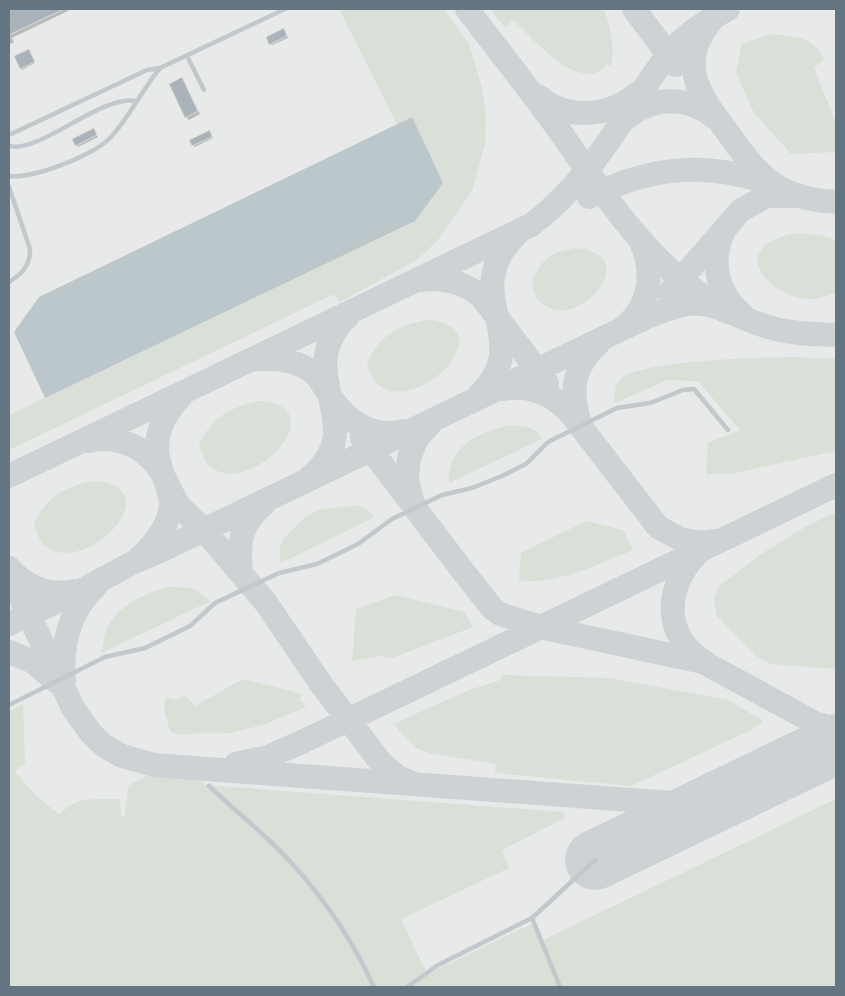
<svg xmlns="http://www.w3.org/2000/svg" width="845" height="996" font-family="'Archivo Narrow',sans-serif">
<rect width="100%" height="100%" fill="#fafaf8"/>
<path fill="#e8e9e9" d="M9 9H836V987H9Z"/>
<path fill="#dadfd7" d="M339 9H444L469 44 482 87 486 117 485 144 472 191 438 240 417 260 340 302 334 294 9 450V415L415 221 412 117 397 124Z
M490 9H604C611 29 615 47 611 68L607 64C581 97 532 37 513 20L505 28Z
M770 34C793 37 813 35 824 59L814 68 836 123V152L791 154 754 113 736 73 742 44Z
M796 233 820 235 836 240V293C829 295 821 298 813 299 774 302 720 248 796 233Z
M574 248C643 252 586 324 550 308 523 297 531 268 552 255 558 251 567 250 574 248Z
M427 320C503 324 426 410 383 388 373 383 370 372 367 363 380 335 398 325 427 320Z
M793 357 836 359V451L730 474H706L708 443 740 430 698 381 668 380 614 403C615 394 614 385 621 379 641 360 761 358 793 357Z
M259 401C335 406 258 492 215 470 205 465 202 454 199 445 212 417 230 407 259 401Z
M513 425C525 426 536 427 542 439L449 483C446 447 482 429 513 425Z
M94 481C170 485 93 572 50 549 40 545 37 533 34 524 46 497 65 486 94 481Z
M358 505 371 513 373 518 281 563 279 551 283 539 304 518 317 510Z
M836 512V669L770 664 756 656 717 616 714 600 718 587 760 555 805 527Z
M586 521 623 530 633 550C596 565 559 584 519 581L521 553Z
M170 587 192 588 211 601 101 653C104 645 104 633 108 626 120 604 147 592 170 587Z
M395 595 464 612 473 627 392 658 379 656 352 661 356 609Z
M501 675 610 678 728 700 763 721 753 729 631 786 495 773 496 764 429 753 416 748 393 724 469 690 501 680Z
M243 679 303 694 299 699 306 707 263 725 229 733 178 734 170 731 164 710 166 697 175 700 186 696 195 706Z
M23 704 25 763 15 771 35 795 60 815C75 795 96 800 120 799L121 816 125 817 128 786 146 776 201 781 206 785 563 812 565 818 502 850 509 868 401 919 427 974 536 922 542 940 545 939 836 799V987H9V711Z"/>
<path fill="#bbc7cb" d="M412 117 443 183 415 221 45 398 14 332 39 297Z"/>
<path fill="#0003" d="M9 9H72L12 38 14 42 9 45Z
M285 31 288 38 272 45 270 44Z
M30 52 35 63 22 70 21 68Z
M182 79 200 114 189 120 186 117Z
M95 132 98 137 78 147 76 145Z
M211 133 213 138 195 147 193 145Z"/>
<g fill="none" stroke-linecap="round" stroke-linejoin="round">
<path stroke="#ced2d4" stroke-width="24" d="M467 9C498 50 531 91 561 133 618 214 671 300 772 328 793 334 815 334 836 335
M634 9 676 65
M711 21C673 66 704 100 731 137 744 155 758 175 778 187 796 197 816 201 836 202
M538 96C566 121 610 117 638 93
M628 117C653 96 689 96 714 117
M589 197C654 165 709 161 777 186
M723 232C710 261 717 294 742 314
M421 280C444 277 463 282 481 296L547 383
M669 293 741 210 767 196H794
M625 326C650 307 654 272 642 245
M256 359C277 358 298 360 315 374 322 381 325 389 330 396 348 423 373 439 405 431
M504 389C531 384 553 394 571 414L658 527 680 539 701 543 715 541
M478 396C539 340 454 294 517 234
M431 423 417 438 409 458 407 478 411 497 415 508 459 566 492 608 500 614 540 627 703 662 815 723 836 730
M580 424C570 391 572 368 598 344
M362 438 410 501
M88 441C118 435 146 446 162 473
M9 476 531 225C579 190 609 141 641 93 653 76 663 58 678 44 693 29 710 19 728 9
M311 476C373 424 288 373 348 316
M164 477 178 505 204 530 266 603 321 684 382 764 398 777 410 782
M696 555C664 588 663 637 705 662
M140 557C155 545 171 522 171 502 170 489 163 477 160 465 151 439 164 413 182 395
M9 568C26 587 49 596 74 591
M9 573 73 708 91 733 103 745 122 756 154 765 179 767 672 803 715 796 753 783
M241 573C238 545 240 523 263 505
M9 624 86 588 132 563 160 551 647 317C679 304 696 297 728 312
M9 652 32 661 57 682
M64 681C61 645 69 611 96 586
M236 764 268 757 304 741 836 485"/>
<path stroke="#ced2d4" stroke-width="60" d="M595 860 836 744"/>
</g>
<path fill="#aab3b9" stroke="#dcdcda" d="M9 9H64L9 35Z
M284 28 287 36 269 45 266 37Z
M29 49 35 62 20 69 14 56Z
M182 77 198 111 185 118 169 84Z
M94 128 97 135 75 146 72 139Z
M210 130 212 137 192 146 189 140Z"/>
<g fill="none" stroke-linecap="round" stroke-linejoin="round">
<path stroke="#c3c8cc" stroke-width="4.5" d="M187 56 204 90
M9 135 147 70 160 68 285 9
M9 146C40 154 101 94 136 101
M9 176C34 179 94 155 111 137 130 116 142 90 160 68
M9 187 30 249C30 266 23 273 9 282
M9 705 105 657 145 648 190 626 215 603 279 573 317 564 358 544 392 519 442 495 472 488 502 476 526 464 548 442 617 408 650 403 683 390 694 389 728 430
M209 786C229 805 251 823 271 842 313 882 350 934 374 987
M532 918 595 860
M407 987 438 965 532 918 560 987"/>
</g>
<rect width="845" height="996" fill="none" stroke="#657683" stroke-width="20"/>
</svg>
